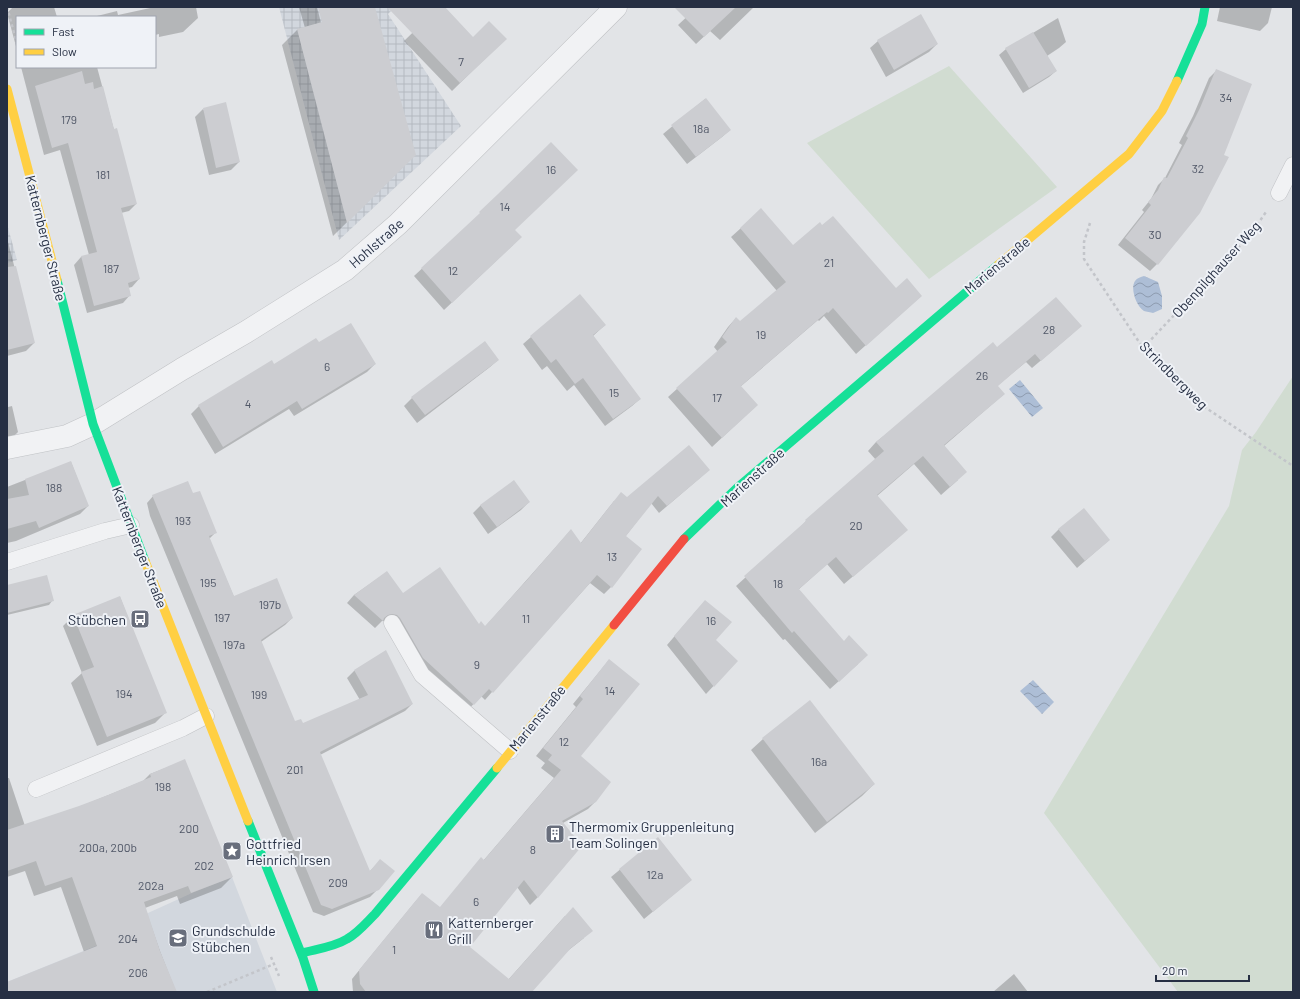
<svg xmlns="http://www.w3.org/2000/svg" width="1300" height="999" font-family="Barlow,sans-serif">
<defs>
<pattern id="industrial-grid" width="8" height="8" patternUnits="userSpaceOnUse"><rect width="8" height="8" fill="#d2d7de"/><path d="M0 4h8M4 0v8" fill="none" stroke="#b4b9c0"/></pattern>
<pattern id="water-waves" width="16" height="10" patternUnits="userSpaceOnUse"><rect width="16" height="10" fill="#adbed6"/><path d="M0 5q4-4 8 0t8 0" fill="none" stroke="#8d9baf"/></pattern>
</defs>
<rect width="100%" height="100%" fill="#e2e4e7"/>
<path fill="#d2d7de" d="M232 877 277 992H7V982L103 943 114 926 148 913 192 893Z"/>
<path fill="url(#industrial-grid)" d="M279 7H395L388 14 461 126 339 240Z
M7 224 17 260 7 263Z"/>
<path fill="#d1dcd1" d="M949 66 1057 187 929 279 807 143Z
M1293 376V992H1178L1044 813 1229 506 1242 450 1256 432Z"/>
<path fill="url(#water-waves)" d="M1144 276 1158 282 1162 296V309L1153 313C1151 312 1146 312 1144 311 1136 306 1130 288 1135 281 1137 278 1141 277 1144 276Z
M1020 380 1043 408 1032 417 1009 389Z
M1033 680 1054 702 1042 714 1020 691Z"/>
<path fill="#0003" d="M13 7H54L57 17H17V50L7 13Z
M155 7H196L198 18 183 32 159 37V34L155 35V17H93L117 11 118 15Z
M299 7H317L322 27H324L319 7H374L415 155 333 236 282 45 297 30 305 28Z
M439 7H443L473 38 497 47 452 91 404 41Z
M691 7H754L720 40 710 31 696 44 678 25 692 12Z
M1220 7H1272L1268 23 1260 31 1217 21Z
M1058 18 1066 42 1059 48 1047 56 1056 71 1049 77 1023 93 999 55 1006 49Z
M878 41 937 44 929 52 886 77 870 48Z
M21 67H97L114 130 136 204 129 211 121 213 139 279 132 287 128 288 130 295 123 303 87 313 74 265 81 257 89 255 60 150 44 155Z
M1216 71 1157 264 1150 271 1118 245 1144 212 1142 210 1151 199 1158 185 1165 178 1182 145 1179 143 1193 116 1209 78Z
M705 99 730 130 722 137 687 164 663 134Z
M203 109 239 162 231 170 209 175 195 117Z
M761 210 793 246 895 290 921 296 856 354 824 316 819 321 818 320 740 387 757 405 712 447 668 397 718 352 714 347 728 327 736 318 740 323 777 291 731 237Z
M473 221 514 231 513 245 444 310 414 276Z
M7 238 34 343 26 351 7 356Z
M605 325 593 336 640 399 632 406 605 426 574 385 567 391 547 366 542 370 523 344 531 337Z
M1072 334 1032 368 1026 362 997 386 1004 394 944 446 958 480 941 495 914 464 877 496 898 538 844 584 827 564 798 590 858 664 830 689 785 639 783 640 736 586 798 530 806 521 876 460 868 451 876 442 997 348Z
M319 344 375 364 367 372 294 416 289 409 215 454 191 414 199 406 272 362 274 365Z
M498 360 490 367 417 423 404 406 412 398Z
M7 402 8 407 12 406 18 432 10 440 7 441Z
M71 462 88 506 80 514 16 541 7 543V487Z
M701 477 659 513 651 503 625 537 611 587 604 594 590 583 492 692 485 700 481 696 466 712 416 666 390 622 382 621 375 628 347 603 354 595 387 572 403 595 484 628 570 531 580 544 614 501Z
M154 495H193L215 533 209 539 234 597 292 618 285 625 261 642 294 722 302 725 360 700 347 678 354 671 385 652 412 704 405 711 320 755 369 872 380 861 378 889 370 897 324 916 313 912 150 516 147 503Z
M529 502 521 510 488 534 473 513 481 505Z
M1059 529 1109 540 1077 568 1051 537Z
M7 586 52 601 49 605 7 615Z
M120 597 165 713 155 723 97 746 71 683 82 673 63 626 73 616Z
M697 610 714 640 737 661 706 694 667 645Z
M609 660 580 756 596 801 588 809 563 823 538 897 530 905 517 887 468 947 508 980 565 916 584 938 565 953 531 992H353L352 979 415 902 422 894 440 908 483 861 554 778 541 768 545 763 536 756 576 707 573 704Z
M763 739 874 784 862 796 815 833 751 750Z
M184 761 232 877 221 888 180 904 177 896 145 908 160 951 176 992H7V983L84 952 61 887 34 896 25 871 7 877V778H9L25 826 79 807 143 781 150 774Z
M658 838 691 880 644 919 611 877Z
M1014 974 1028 992H993Z"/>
<path fill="#cccdd1" d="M318 7H375L416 155 347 223 297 29 322 22Z
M387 7H445L473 37 489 21 507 39 460 83Z
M674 7H736L704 37Z
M921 14 938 44 894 70 877 40Z
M1033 32 1057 71 1029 88 1005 48Z
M1216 69 1252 84 1224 155 1229 157 1200 213 1158 265 1125 238 1151 205 1148 202 1158 190 1164 177 1167 178 1188 138 1186 136 1200 108Z
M82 71 85 84 93 82 94 89 103 86 114 129 117 128 137 204 121 208 140 279 128 283 131 296 94 306 81 256 97 252 68 143 52 148 35 86Z
M706 98 731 130 696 157 671 125Z
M226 102 240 162 216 168 203 108Z
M551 142 578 170 515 230 522 237 452 303 421 268 480 213 479 212 498 194Z
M761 208 793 245 820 222 822 225 833 216 896 288 907 278 922 296 866 346 833 308 828 313 827 312 741 386 758 405 722 438 676 388 727 342 722 337 736 317 740 321 786 282 740 228Z
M16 266 35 343 7 350V267Z
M580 294 606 325 593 335 641 399 613 419 583 378 575 384 556 359 551 363 530 336Z
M1056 297 1082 326 1041 361 1035 354 998 386 1005 394 944 445 967 472 950 487 923 456 877 495 908 530 853 577 836 557 799 589 844 641 849 635 868 655 839 682 794 631 792 633 744 576 806 521 805 520 884 451 876 442 993 342 997 347Z
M351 323 376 364 302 409 297 401 223 447 198 405 272 360 274 364 316 338 319 342Z
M485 341 499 360 425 415 411 397Z
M689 445 710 470 667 506 658 496 626 536 642 549 612 588 597 575 493 693 489 689 474 705 423 658 400 618 397 615 392 614 388 615 384 618 383 621 354 595 387 571 403 593 440 567 479 624 481 621 485 626 527 580 571 529 581 543 621 492 627 497Z
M71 461 89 506 39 528 36 521 7 529V499L29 495 25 479Z
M514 480 530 502 497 527 480 505Z
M188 481 193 493 200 491 217 533 209 536 234 596 277 578 293 618 261 640 295 721 301 719 303 723 368 695 354 670 386 650 413 704 320 752 370 871 380 859 395 871 379 890 332 909 321 905 152 495Z
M1084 508 1110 540 1085 561 1058 529Z
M47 575 54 601 7 613V585Z
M120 596 167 713 107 737 81 672 94 667 73 615Z
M705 600 732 622 716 640 738 661 714 687 674 636Z
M609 659 640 684 581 756 611 782 596 802 562 821 582 846 538 898 524 880 470 947 509 979 573 907 593 931 571 948 532 992H366L360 984 359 970 422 893 440 907 481 857 484 860 561 770 548 760 552 755 543 748 583 699 580 696Z
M810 700 875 784 827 822 762 738Z
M185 759 233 877 191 893 188 886 144 902 160 951 177 992H7V982L97 946 72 877 45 886 36 861 7 871V830L79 806 108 795 151 777 150 774Z
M658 837 692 880 653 912 619 869Z"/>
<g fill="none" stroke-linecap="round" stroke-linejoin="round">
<g stroke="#c0c2c5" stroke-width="17">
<path id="lane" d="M1279 193 1293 165
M7 562 105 531 131 525
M392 623 422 675 510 751
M36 789 183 728 206 716"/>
</g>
<g stroke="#c0c2c5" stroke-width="23">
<path id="street" d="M7 448 67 436 93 424 182 369 246 332 345 270 398 224 616 7"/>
</g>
<path stroke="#c3c5ca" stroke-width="2.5" stroke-dasharray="3 3" stroke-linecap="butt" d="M7 7 17 44
M1090 223 1084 242V259L1143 348 1206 408 1293 466
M1143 348 1250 235 1266 212
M271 957 279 976
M207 992 274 964"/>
<use href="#lane" stroke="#f1f2f4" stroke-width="16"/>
<use href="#street" stroke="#f1f2f4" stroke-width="22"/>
<path stroke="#16e098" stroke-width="9" d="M1177 81 1202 24 1205 7
M57 280 93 424 145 561
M684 539 737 488 998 265
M248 821 303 958 314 992
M302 953C317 949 334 947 347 939 358 933 366 923 375 914L497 768"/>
<path stroke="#ffcf43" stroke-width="9" d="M7 89 57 280
M998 265 1129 154 1162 111 1177 81
M145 561 248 821
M497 768 614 625"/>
<path stroke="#f24e42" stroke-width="9" d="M614 625 684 539"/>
</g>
<defs>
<g id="bus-square" transform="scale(1)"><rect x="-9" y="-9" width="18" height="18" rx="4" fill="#686e7c" stroke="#eff2f7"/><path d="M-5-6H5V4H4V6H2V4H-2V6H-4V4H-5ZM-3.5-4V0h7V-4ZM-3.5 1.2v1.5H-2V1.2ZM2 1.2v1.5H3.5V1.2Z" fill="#fff"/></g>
<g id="building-square" transform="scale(1)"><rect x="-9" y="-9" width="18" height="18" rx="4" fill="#686e7c" stroke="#eff2f7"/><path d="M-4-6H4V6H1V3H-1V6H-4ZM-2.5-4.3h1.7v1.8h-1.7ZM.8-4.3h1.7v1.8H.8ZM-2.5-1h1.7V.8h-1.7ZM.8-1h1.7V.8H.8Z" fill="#fff"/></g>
<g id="sight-square" transform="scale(1)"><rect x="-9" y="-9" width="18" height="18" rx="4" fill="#686e7c" stroke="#eff2f7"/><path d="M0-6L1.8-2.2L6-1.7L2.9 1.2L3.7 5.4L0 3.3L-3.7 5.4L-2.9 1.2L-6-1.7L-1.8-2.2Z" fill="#fff"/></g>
<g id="restaurant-square" transform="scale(1)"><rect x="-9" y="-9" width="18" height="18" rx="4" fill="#686e7c" stroke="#eff2f7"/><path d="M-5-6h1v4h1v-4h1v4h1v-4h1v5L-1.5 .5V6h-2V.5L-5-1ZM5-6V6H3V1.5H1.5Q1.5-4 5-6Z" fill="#fff"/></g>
<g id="school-square" transform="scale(1)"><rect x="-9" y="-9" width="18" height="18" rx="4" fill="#686e7c" stroke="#eff2f7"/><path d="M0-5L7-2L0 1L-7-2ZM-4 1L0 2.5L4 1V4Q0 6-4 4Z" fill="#fff"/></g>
</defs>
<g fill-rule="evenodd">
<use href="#bus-square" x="140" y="619"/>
<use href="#building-square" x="555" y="834"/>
<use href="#sight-square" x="232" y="851"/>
<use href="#restaurant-square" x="434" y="930"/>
<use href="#school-square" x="178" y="938"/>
</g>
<g text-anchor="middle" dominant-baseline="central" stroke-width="4" stroke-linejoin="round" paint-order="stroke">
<g font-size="12" fill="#505767">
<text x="461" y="61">7</text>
<text x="1226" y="97">34</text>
<text x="69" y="119">179</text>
<text x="701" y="128">18a</text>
<text x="1198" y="168">32</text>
<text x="551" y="169">16</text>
<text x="103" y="174">181</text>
<text x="505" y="206">14</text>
<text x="1155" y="234">30</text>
<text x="829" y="262">21</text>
<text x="111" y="268">187</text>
<text x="453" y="270">12</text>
<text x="1049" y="329">28</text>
<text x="761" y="334">19</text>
<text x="327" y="366">6</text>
<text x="982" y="375">26</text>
<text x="614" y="392">15</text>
<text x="717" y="397">17</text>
<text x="248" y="403">4</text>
<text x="54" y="487">188</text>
<text x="183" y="520">193</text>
<text x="856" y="525">20</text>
<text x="612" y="556">13</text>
<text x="208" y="582">195</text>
<text x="778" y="583">18</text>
<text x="270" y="604">197b</text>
<text x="222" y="617">197</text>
<text x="526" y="618">11</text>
<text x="711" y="620">16</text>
<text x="234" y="644">197a</text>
<text x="477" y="664">9</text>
<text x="610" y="690">14</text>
<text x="124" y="693">194</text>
<text x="259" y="694">199</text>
<text x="564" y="741">12</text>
<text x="819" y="761">16a</text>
<text x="295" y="769">201</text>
<text x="163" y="786">198</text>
<text x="189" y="828">200</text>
<text x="108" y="847">200a, 200b</text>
<text x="533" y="849">8</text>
<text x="204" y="865">202</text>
<text x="655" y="874">12a</text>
<text x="338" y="882">209</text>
<text x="151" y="885">202a</text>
<text x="476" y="901">6</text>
<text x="128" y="938">204</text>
<text x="394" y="949">1</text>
<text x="138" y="972">206</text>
</g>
<g font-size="14" fill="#262f43" stroke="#eff2f7">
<text transform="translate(46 238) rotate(76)">Katternberger Straße</text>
<text transform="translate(376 243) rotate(-41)">Hohlstraße</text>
<text transform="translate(997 265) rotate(-40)">Marienstraße</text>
<text transform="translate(1216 269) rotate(-48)">Obenpilghauser Weg</text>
<text transform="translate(1174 375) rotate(45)">Strindbergweg</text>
<text transform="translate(752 477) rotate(-42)">Marienstraße</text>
<text transform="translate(140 547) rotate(69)">Katternberger Straße</text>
<text transform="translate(537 718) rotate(-51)">Marienstraße</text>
</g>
<g font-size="14" fill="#262f43" stroke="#eff2f7" text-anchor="start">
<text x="126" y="619" text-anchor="end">Stübchen</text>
<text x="569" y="826">Thermomix Gruppenleitung<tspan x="569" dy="16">Team Solingen</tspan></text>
<text x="246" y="843">Gottfried<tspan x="246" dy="16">Heinrich Irsen</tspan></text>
<text x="448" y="922">Katternberger<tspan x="448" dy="16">Grill</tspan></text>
<text x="192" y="930">Grundschulde<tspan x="192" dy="16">Stübchen</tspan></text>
</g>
</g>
<rect width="1300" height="999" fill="none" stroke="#262f43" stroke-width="16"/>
<rect x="16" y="16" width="140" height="52" fill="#eff2f7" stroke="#9fa4af"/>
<rect x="24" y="29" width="20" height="6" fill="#16e098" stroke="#9fa4af"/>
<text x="52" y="36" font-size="12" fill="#262f43">Fast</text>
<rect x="24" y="49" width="20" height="6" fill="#ffcf43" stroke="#9fa4af"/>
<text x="52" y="56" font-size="12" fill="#262f43">Slow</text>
<path d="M1156 975v6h93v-6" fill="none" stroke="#262f43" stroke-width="2"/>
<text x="1162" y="975" font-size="12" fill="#262f43" stroke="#eff2f7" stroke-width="3" paint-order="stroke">20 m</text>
</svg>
